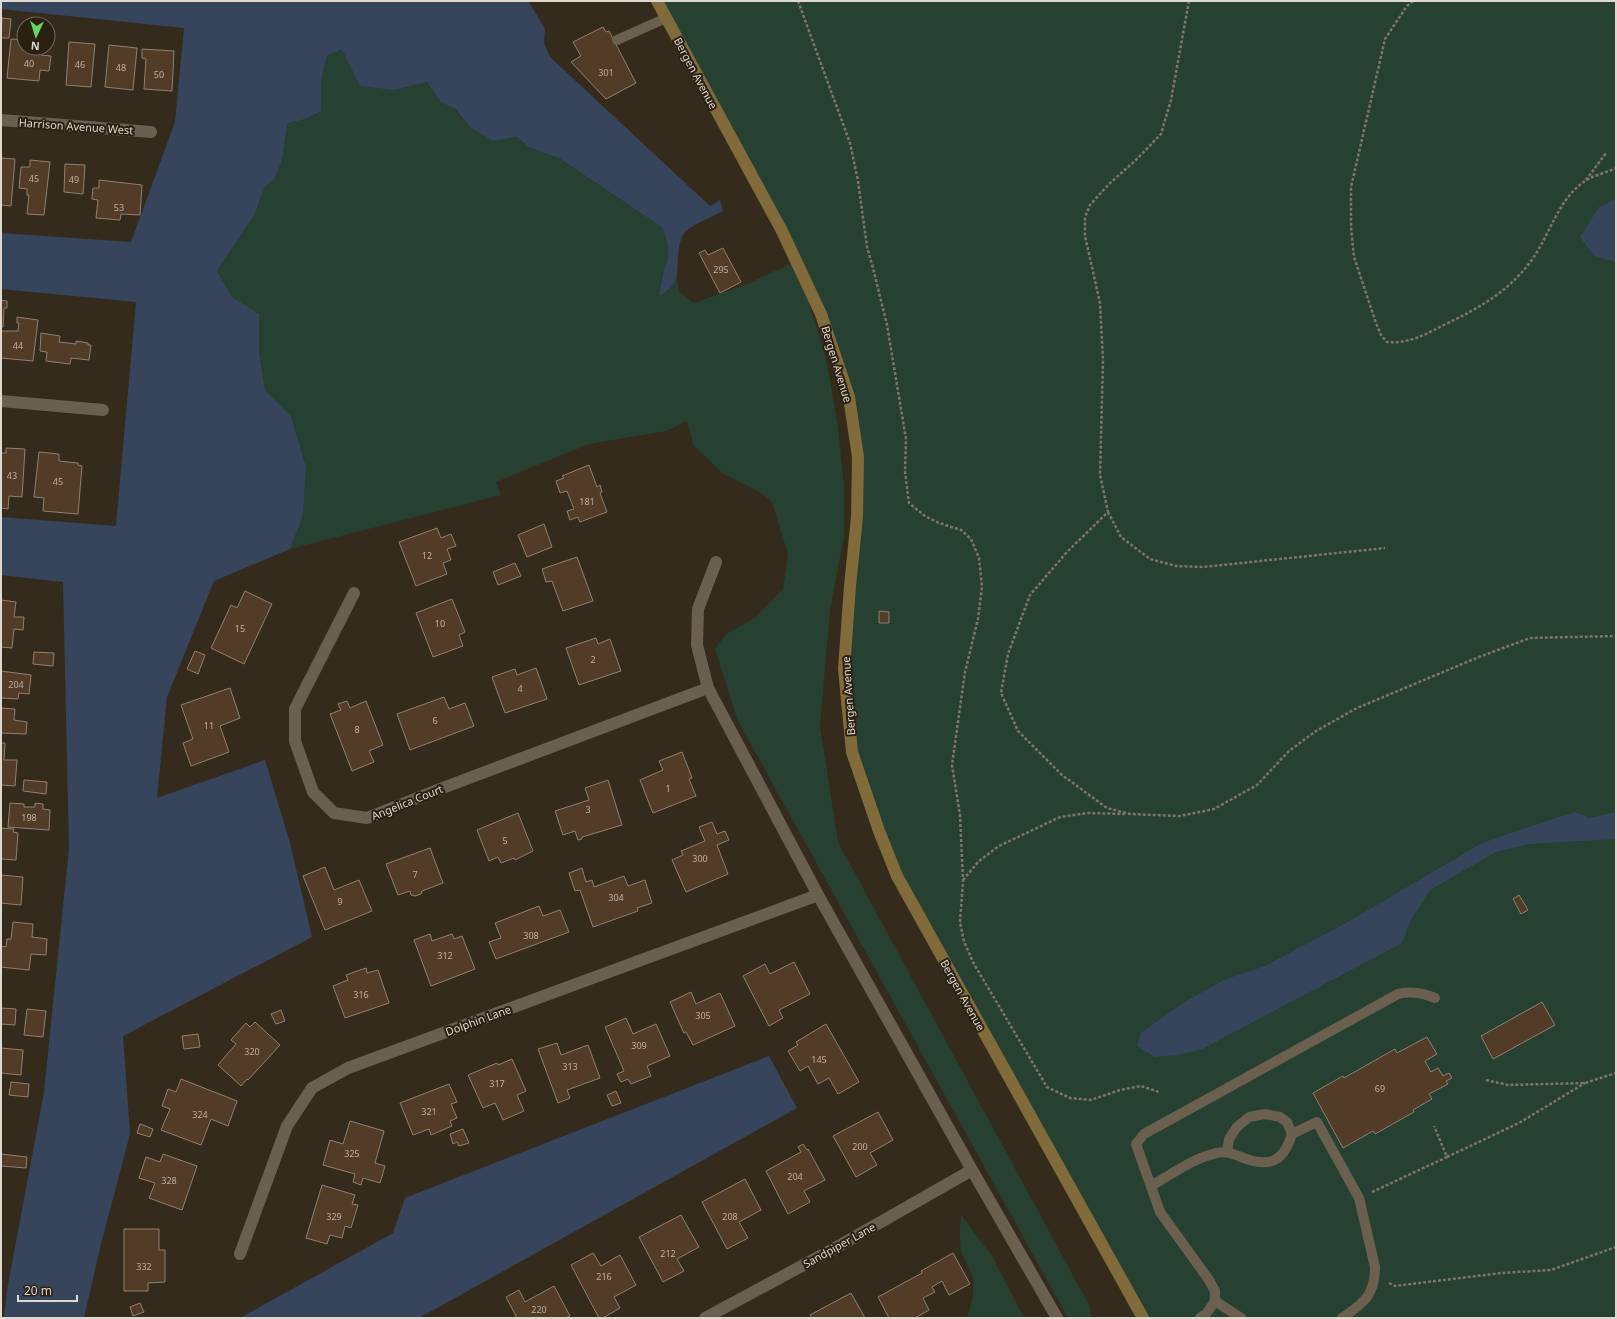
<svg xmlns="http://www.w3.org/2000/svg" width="1617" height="1319" font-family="'Noto Sans',sans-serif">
<rect width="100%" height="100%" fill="#352b1d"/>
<path fill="#264031" d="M657 1H1616V1318H1143L897 876 852 752 844 669 857 517 849 397 797 265 826 358 838 427 844 488V537L830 610 820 726 838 842 1089 1305 1092 1318H1068L738 721 715 649 726 634 755 618 783 589 788 554 772 502 761 493 722 473 694 446 687 421 666 431 589 444 496 482 501 495 290 549 303 516 306 465 291 416 265 390 259 352V314L232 297 217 271 254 215 265 187 275 179 282 160 288 123 306 119 320 111 321 80 327 56 343 48 395 90 427 82 440 100 454 109 470 127 493 141 517 137 528 147 559 158 663 228 668 246V261C664 265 660 288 659 295 670 291 674 286 676 275L679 291 694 303 745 285 796 261Z
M961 1215 992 1256 1024 1318H967C971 1305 976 1289 972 1275 969 1266 963 1259 961 1250 959 1238 960 1226 961 1215Z"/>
<path fill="#36455c" d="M1 1H526L529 2 545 29 544 43 550 57 710 206 720 200 723 211C712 217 693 224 685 232 682 235 681 239 680 243 674 267 685 283 659 296 660 289 664 265 668 261V246L663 228 559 158 528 147 517 137 493 141 470 127 456 110 440 101 427 82 395 90 360 86 342 49 327 56 321 80V111L306 119 288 123 282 160 275 179 265 187 254 215 217 271 232 297 259 314V352L265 390 291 416 306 466 303 516 290 549 214 581 167 697 157 798 265 760 290 843 312 937 123 1036 130 1134 100 1248 84 1318H4L7 1290 44 1092 69 848 63 582 1 575V517L116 526 136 302 1 289V233L131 242 175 122 184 28 1 9Z
M1616 199V262L1594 256 1580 237 1599 207Z
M1575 812 1589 818 1616 812V839L1529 844 1496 852 1430 890 1412 918 1402 943 1202 1049 1178 1055 1155 1057 1137 1046 1141 1033 1186 1001 1226 979 1265 966 1346 923 1482 843 1528 827Z
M769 1056 797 1108 419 1318H240L393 1233 405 1198Z"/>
<path fill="#523b27" stroke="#908072" d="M2 18 11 19 9 38H1Z
M603 27 606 32 609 31 636 83 606 99 571 62 581 56 573 42Z
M11 39 24 40V48H31V50L41 51V55L51 56 49 71 40 70 39 81 7 78Z
M69 42 95 44 91 87 66 85Z
M109 45 137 48 133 90 105 87Z
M142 49 174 51 172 91 144 89 146 59 142 58Z
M1 158 15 159 11 206 1 205Z
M30 160 50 162 44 215 27 214 29 195H27V189L19 188 21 167H30Z
M65 164 85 165 83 194 64 192Z
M99 180 142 185 140 215 121 214 120 220 96 218 98 200 92 199 93 188H99Z
M723 248 741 282 720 293 699 253 705 250 708 255Z
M1 300 7 301V308H4L3 327H1Z
M17 317 38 320 33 361 1 358V331H18L19 323H17Z
M41 333 60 336 59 342 76 344V341L88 343V345H91L89 360 71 358 70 364 46 361 47 352 40 351Z
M6 448 25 449 22 497 9 496 8 509 1 508V453H6Z
M39 452 59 454V461L78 463V465L82 466 78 514 43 511 44 498 34 497Z
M589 465 597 487 600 485 602 492 600 493 607 512 580 522 578 517 570 520 567 511 574 509 567 491 560 493 556 481 564 478 562 476Z
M544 524 552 547 527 557 518 535Z
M437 528 441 538 451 534 456 546 447 549 451 560 443 563 447 574 416 586 399 542Z
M577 557 593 601 563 611 552 581 546 582 542 569Z
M515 563 521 576 498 585 493 572Z
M245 591 272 604 244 664 211 648 231 605 237 608Z
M452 599 465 632 459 635 463 646 433 657 416 613Z
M1 600 16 602 14 617H24L23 630 14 629 12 648 1 647Z
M879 611 889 612V623H879Z
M596 638 598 644 610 639 621 671 579 685 566 648Z
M195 651 205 655 198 674 187 669Z
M34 652 54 653 53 666 33 664Z
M536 668 547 699 505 713 492 677 515 669 517 675Z
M1 671 31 675 29 694 19 693 18 699 1 698Z
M230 688 240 718 220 726 229 752 191 766 183 743 193 739 181 705Z
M444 697 449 709 465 703 474 726 410 750 397 714Z
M347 701 350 708 366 701 383 745 369 751 374 762 352 771 330 714 341 710 338 704Z
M1 708 15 709 14 720 27 722 26 734 1 733Z
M1 743H5L4 760H17L15 786 1 785Z
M682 752 692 778 689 779 696 796 653 813 640 780 663 770 659 761Z
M24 780 47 782 46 794 23 791Z
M608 780 622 825 582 837V839L578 840 575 831 563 835 555 811 589 800 585 788Z
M10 803 24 804V807H35V803L43 804V809L50 810 49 830 8 827Z
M518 813 533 851 515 860 514 858 501 863 498 857 489 861 477 830Z
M712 822 717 834 725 831 729 840 717 845 728 874 686 892 672 860 683 855 681 851 705 841 699 827Z
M1 828 14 829 13 832 18 833 16 860 1 859Z
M430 848 443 883 422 891 421 894 415 896 411 895 410 891 398 895 386 864Z
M325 867 334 890 359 880 372 911 325 930 303 876Z
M582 868 586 882 592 880 594 887 624 876 628 886 645 880 652 903 637 908 638 911 593 927 580 890 575 891 569 873Z
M1 875 23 877 21 905 1 903Z
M1519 895 1528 910 1521 914 1513 899Z
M539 906 543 916 560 910 569 932 496 959 489 942 501 938 495 923Z
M13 922 33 924 32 937 47 939 46 955 31 954 29 970 1 967V946L6 947 7 939H11Z
M430 934 432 941 452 934 454 939 462 936 475 969 431 986 414 940Z
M794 962 810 994 779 1010 783 1018 769 1026 743 976 765 964 770 974Z
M366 968 367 973 378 970 389 1003 345 1018 333 986 348 980 346 975Z
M691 992 696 1004 720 993 735 1026 693 1045 686 1032 684 1033 670 1002Z
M1542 1002 1555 1025 1493 1059 1481 1036Z
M1 1008 16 1009 15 1025 1 1024Z
M27 1009 46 1011 43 1037 24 1035Z
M281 1010 285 1021 276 1024 271 1014Z
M626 1018 633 1034 656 1024 670 1056 647 1066 651 1076 631 1084 628 1079 621 1082 617 1074 624 1071 605 1027Z
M255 1022 280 1045 248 1080 247 1079 241 1086 218 1065 236 1044 231 1040 246 1023 250 1027Z
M826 1024 859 1082 838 1094 829 1078 818 1084 808 1066 800 1071 788 1051 798 1045 796 1042Z
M198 1034 200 1047 184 1049 182 1036Z
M1427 1037 1437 1054 1425 1061 1431 1072 1438 1068 1443 1076 1449 1073 1452 1078 1446 1081 1448 1084 1429 1094 1432 1099 1413 1110 1414 1112 1375 1134 1373 1131 1343 1148 1313 1093 1343 1076 1344 1078 1395 1049 1397 1053Z
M557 1043 561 1055 588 1045 600 1078 567 1090 570 1098 558 1103 538 1049Z
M1 1048 23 1050 21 1075 1 1073Z
M512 1059 526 1091 517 1095 524 1111 503 1120 495 1103 483 1108 468 1075 497 1063 498 1065Z
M181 1079 237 1101 228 1126 211 1119 201 1145 161 1130 170 1109 162 1106 168 1089 176 1092Z
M11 1082 29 1084 28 1097 9 1095Z
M449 1084 457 1102 451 1104 457 1118 450 1121 452 1126 431 1135 429 1129 413 1135 400 1103Z
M616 1091 621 1103 612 1106 607 1095Z
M878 1112 893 1140 870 1153 877 1165 856 1177 833 1136Z
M350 1121 384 1131 375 1163 385 1166 380 1183 363 1178 361 1185 353 1182 355 1174 323 1165 330 1140 343 1144Z
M140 1124 153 1129 150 1137 137 1133Z
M463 1129 469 1143 459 1146 457 1142 453 1144 450 1134Z
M803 1144 807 1150 808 1149 825 1180 804 1191 810 1202 788 1214 766 1171 801 1152 798 1147Z
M1 1154 27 1157 26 1168 1 1166Z
M163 1154 197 1166 182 1210 149 1198 155 1183 139 1178 146 1157 160 1162Z
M745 1179 761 1210 739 1222 748 1238 727 1249 702 1202Z
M322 1185 355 1195 352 1204 358 1205 351 1228 345 1226 342 1238 330 1235 327 1244 306 1238Z
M681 1215 699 1247 677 1259 684 1271 663 1282 639 1237Z
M124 1229H159V1250H165V1282L148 1283V1291H124Z
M593 1253 601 1266 620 1255 636 1285 614 1297 620 1308 603 1318H599L571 1265Z
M953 1253 970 1284 949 1295 942 1281 932 1287 935 1292 923 1298 929 1310 915 1318H889L878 1297 922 1273 921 1271Z
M554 1286 570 1316 566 1318H517L506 1297 519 1290 525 1302Z
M851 1293 865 1318H812L810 1315Z
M140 1303 144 1312 133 1316 130 1307Z"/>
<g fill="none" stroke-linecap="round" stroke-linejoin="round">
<path stroke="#7e7569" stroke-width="2.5" stroke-dasharray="3 2" stroke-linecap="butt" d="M798 1 850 143 858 181 867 247 873 268 887 325 906 439 905 472 909 503 925 516 939 523 961 530 971 539 979 558 982 587 978 619 965 672 952 765 960 815 963 881 960 922 964 942 974 964 1047 1087 1070 1098 1091 1100 1120 1090 1141 1086 1159 1092
M1189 1 1171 100 1161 134 1137 159 1109 184 1090 205 1085 217V236L1100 303 1103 360 1100 475 1108 512 1067 552 1030 595 1008 654 1001 693 1018 731 1062 775 1107 808 1130 814 1180 816 1214 809 1257 785 1289 751 1316 731 1357 708 1479 657 1530 638 1616 636
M1413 1 1407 6 1385 39 1351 187V227L1354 257 1376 323 1381 335 1387 342C1409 344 1426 334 1444 325 1479 308 1508 292 1531 261 1550 235 1558 199 1585 181 1594 175 1606 173 1616 168
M1586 180 1606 153
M1108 512 1121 537 1150 559 1176 566 1203 567 1385 548
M963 880 979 861 999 846 1060 817 1087 813 1125 814
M1486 1080 1508 1085 1585 1083 1616 1073
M1447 1157 1519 1123 1585 1083
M1372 1192 1447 1157 1434 1126
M1389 1283 1395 1286 1501 1273 1551 1270 1616 1247"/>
<path stroke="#6b5f50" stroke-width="10" d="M617 40 666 18
M1292 1134 1317 1122 1359 1198 1375 1267C1375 1295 1364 1303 1342 1318
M1151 1186C1172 1174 1193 1158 1217 1153 1226 1151 1233 1154 1241 1157 1269 1168 1283 1163 1292 1134L1287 1122 1280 1117 1265 1114 1249 1117 1237 1127 1229 1139 1227 1152
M1215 1301V1291L1209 1280 1160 1212 1136 1144 1144 1134 1398 994C1413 991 1422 993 1435 998
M1200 1318 1206 1314 1215 1301 1241 1318"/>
<path stroke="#6b5f50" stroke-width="12" d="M1 120 151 132
M1 401 103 410
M716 562 698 609 697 645 708 688 818 895 972 1170 1057 1318
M354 593 295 709V741L313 792 334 813 367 818 440 789 708 688
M240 1254 287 1126 312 1088 348 1068 818 895
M705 1318 837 1247 972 1170"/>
<path stroke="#826b3b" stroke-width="12" d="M657 1 782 231 821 314 849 397 858 457 857 517 850 586 844 669 852 752 879 831 897 876 1143 1318"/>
</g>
<g text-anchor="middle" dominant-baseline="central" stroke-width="4" stroke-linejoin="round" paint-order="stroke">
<g font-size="9" fill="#bcb1a5">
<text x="29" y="63">40</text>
<text x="80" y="64">46</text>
<text x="121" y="67">48</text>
<text x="606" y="72">301</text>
<text x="159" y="74">50</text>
<text x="34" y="178">45</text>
<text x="74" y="179">49</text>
<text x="119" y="207">53</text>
<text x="721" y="269">295</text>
<text x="18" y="345">44</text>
<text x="12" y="475">43</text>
<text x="58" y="481">45</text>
<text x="587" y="501">181</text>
<text x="427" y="555">12</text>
<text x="440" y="623">10</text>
<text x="240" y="628">15</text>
<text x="593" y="659">2</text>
<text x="16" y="684">204</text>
<text x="520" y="688">4</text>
<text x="435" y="720">6</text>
<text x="209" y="725">11</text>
<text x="357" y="729">8</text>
<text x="668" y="788">1</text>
<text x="588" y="809">3</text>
<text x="29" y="817">198</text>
<text x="505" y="840">5</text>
<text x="700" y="858">300</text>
<text x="415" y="874">7</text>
<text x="616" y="897">304</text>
<text x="340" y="901">9</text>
<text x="531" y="935">308</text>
<text x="445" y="955">312</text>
<text x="361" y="994">316</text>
<text x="703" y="1015">305</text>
<text x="639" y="1045">309</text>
<text x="252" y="1051">320</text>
<text x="819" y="1059">145</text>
<text x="570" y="1066">313</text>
<text x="497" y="1083">317</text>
<text x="1380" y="1088">69</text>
<text x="429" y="1111">321</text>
<text x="200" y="1114">324</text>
<text x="860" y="1146">200</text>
<text x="352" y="1153">325</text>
<text x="795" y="1176">204</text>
<text x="169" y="1180">328</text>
<text x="334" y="1216">329</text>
<text x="730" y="1216">208</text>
<text x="668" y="1253">212</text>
<text x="144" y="1266">332</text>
<text x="604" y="1276">216</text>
<text x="539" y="1309">220</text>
</g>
<g font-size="11" fill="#dfd8cf" stroke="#2b2113">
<text transform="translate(696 73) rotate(62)">Bergen Avenue</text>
<text transform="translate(76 126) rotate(4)">Harrison Avenue West</text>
<text transform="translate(837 364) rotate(73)">Bergen Avenue</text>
<text transform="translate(848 696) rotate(-94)">Bergen Avenue</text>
<text transform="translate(407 802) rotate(-22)">Angelica Court</text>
<text transform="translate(963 995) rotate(61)">Bergen Avenue</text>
<text transform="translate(478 1020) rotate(-20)">Dolphin Lane</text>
<text transform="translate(839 1245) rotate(-29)">Sandpiper Lane</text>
</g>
</g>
<rect width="1617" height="1319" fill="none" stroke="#dfd8cf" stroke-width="4"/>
<g transform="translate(36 36) rotate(184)"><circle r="19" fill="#2b2113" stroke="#736a5e"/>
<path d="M0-3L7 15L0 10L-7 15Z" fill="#68d465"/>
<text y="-6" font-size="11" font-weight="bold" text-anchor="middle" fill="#dfd8cf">N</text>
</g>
<path d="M18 1295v6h59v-6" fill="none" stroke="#dfd8cf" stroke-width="2"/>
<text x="24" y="1295" font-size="12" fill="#dfd8cf" stroke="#2b2113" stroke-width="3" paint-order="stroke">20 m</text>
</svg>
